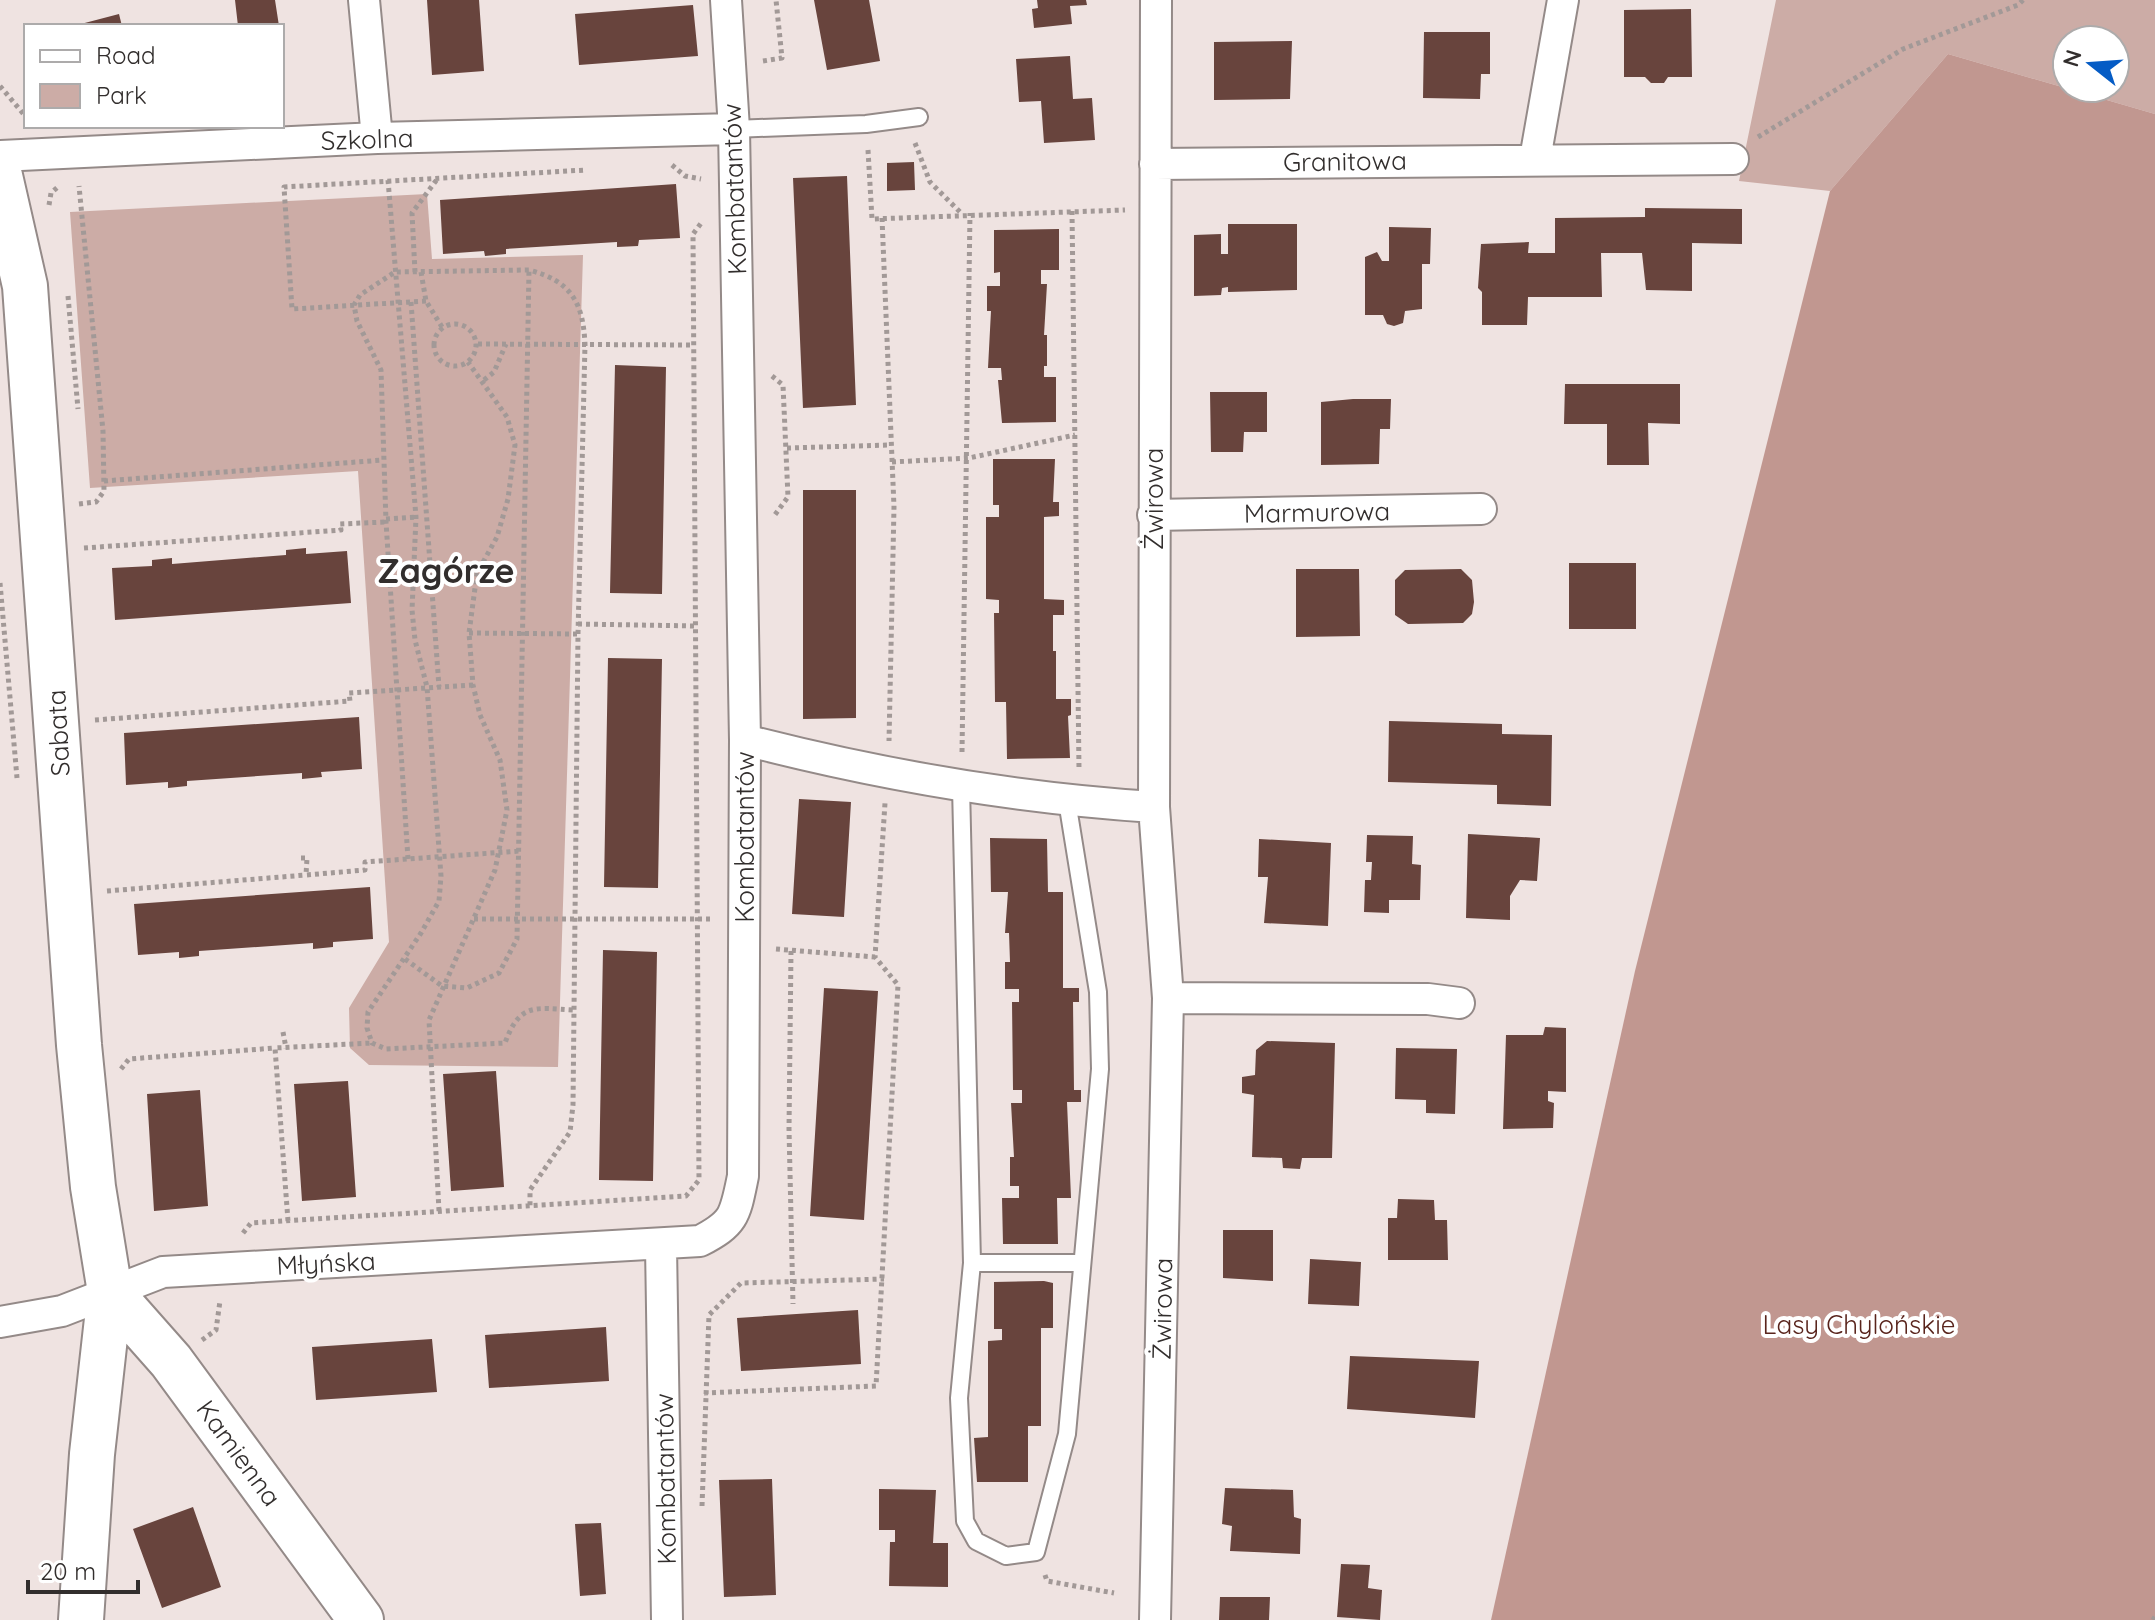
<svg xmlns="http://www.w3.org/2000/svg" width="2155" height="1620" font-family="Quicksand,sans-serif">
<rect width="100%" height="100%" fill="#efe3e1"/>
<path fill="#ccaca6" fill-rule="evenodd" d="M1776 0H2155V114L1948 54 1830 191 1739 181ZM2067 40H2115V88H2067Z
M427 194 432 259 583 255 558 1067 369 1065 350 1048 349 1008 389 942 358 471 90 488 70 212Z"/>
<path fill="#c19790" d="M1948 54 2155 114V1620H1491L1635 971 1830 191Z"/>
<path fill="#68443d" d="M235 0H275L279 26H238Z
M427 0H479L484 71 432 75Z
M814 0H869L880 61 827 70Z
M1037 0H1086L1087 5 1070 6 1072 24 1034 28 1032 9 1038 8Z
M693 5 698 56 579 65 575 14Z
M1691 9 1692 77H1668L1664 83H1651L1645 77H1624V10Z
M119 14 122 26H77V25Z
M1424 32H1490V74H1481L1480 99 1423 98Z
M1292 41 1290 99 1214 100V42Z
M1070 56 1073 99 1092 98 1095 140 1044 143 1041 101 1019 102 1016 59Z
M914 162 915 190 887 191V163Z
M847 176 856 405 803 408 793 178Z
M676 184 680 238 639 240 638 246 617 247V242L506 249V254L485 256 484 251 443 254 440 200Z
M1645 208 1742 209V244L1692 243V291L1646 290 1642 253H1601L1602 297H1528L1527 325H1482V292L1478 288 1481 244 1529 242 1528 253H1555V218L1645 217Z
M1228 224H1297V290L1228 292V287L1222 288 1221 295 1194 296V235L1221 234V254H1228Z
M1389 227 1431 228 1430 264H1422V309L1405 311 1403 323 1394 326 1387 324 1383 315H1365V257L1377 252 1382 261H1389Z
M1059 229V270H1041V284H1047L1044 335H1047V366H1044V377H1056V422L1002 423 998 380H1002L1001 368H988L991 311H987V286H1000V272L994 273V230Z
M615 365 666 367 662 594 610 593Z
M1565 384H1680V424L1648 423 1649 465H1607V424H1564Z
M1210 392H1267V432H1244L1243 452H1211Z
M1353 399H1391L1390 429H1380L1379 464 1321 465V402Z
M993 459H1055L1053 502H1059V516L1044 517V599L1064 600V615H1053V651H1056V699H1071V715L1068 716 1070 758 1007 759 1006 702H995L994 613H999V600L986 599V517H999V505H993Z
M803 490H856V718L803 719Z
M306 548V554L347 551 351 603 115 620 112 568 152 566V560L172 558V564L286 555V550Z
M1569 563H1636V629H1569Z
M1296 569H1359L1360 636 1296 637Z
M1461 569 1472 580 1474 602 1472 614 1463 623 1408 624 1395 615V580L1405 570Z
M608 658 662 659 658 888 604 887Z
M359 717 362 769 321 772 322 777 302 779V773L187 781V786L168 788V782L126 785 124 733Z
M1389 721 1502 724V734L1552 735 1551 806 1497 804V785L1388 782Z
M799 799 851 802 844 917 792 914Z
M1468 834 1540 838 1537 881 1520 880 1510 896V920L1466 918Z
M1367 835 1413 836 1412 864 1421 865 1420 900H1389V913L1364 912 1365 880H1371L1372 862H1366Z
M990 838 1047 839 1048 892H1063V988H1079V1002H1073L1074 1090H1081V1102H1067L1071 1198H1057L1058 1244H1003L1002 1198H1019V1186H1010V1157H1014L1011 1103H1022V1090H1013L1012 1002H1019V989H1005V962H1010L1009 933H1005L1008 892H991Z
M1259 839 1331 843 1328 926 1264 923 1268 877H1258Z
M370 887 373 939 333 942V947L313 949V943L199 951V956L179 958V952L138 955 134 904Z
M603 950 657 952 653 1181 599 1180Z
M824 988 878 991 864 1220 810 1216Z
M1545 1027 1566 1028V1092L1548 1091V1101L1554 1103 1553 1128 1503 1129 1506 1035H1543Z
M1267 1041 1335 1043 1332 1158H1302L1300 1169 1283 1168 1282 1158 1252 1157 1254 1095 1242 1093V1077L1255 1075 1256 1050Z
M1396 1048 1457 1049 1455 1114 1426 1113V1100L1395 1099Z
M496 1071 504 1187 451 1191 443 1074Z
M348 1081 356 1197 302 1201 294 1084Z
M200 1090 208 1206 154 1211 147 1094Z
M1398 1199 1434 1200 1435 1220H1447L1448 1260H1388V1218H1397Z
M1223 1230H1273V1281L1223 1278Z
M1310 1259 1361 1262 1359 1306 1308 1304Z
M1044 1281 1053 1283V1328H1041V1426H1028V1482H977L974 1438 988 1437V1341L1002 1340V1329H994V1282Z
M858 1310 861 1364 741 1371 737 1318Z
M606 1327 609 1381 489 1388 485 1335Z
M432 1339 437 1392 316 1400 312 1347Z
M1350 1356 1479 1361 1475 1418 1347 1409Z
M772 1479 776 1595 724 1597 719 1480Z
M1225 1488 1293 1490 1294 1517 1301 1519 1300 1554 1230 1551 1232 1526 1222 1524Z
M879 1489 936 1490 933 1543H948V1587L889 1586 890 1542H895V1530H879Z
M193 1507 221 1587 162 1608 133 1529Z
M601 1523 606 1594 580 1596 575 1524Z
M1341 1564 1370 1565 1368 1588 1382 1590 1380 1620 1337 1617Z
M1220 1597H1270L1269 1620H1219Z"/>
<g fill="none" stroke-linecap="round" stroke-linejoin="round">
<g stroke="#948a88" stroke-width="20">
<path id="lane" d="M734 129 866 124 919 117
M961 786 972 1263 959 1398 965 1521 976 1541 1006 1556 1036 1552 1067 1434 1100 1069 1098 992 1067 801
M972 1263H1081"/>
</g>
<g stroke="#948a88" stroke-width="34">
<path id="street" d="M364 0 377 138
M0 156 377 138 734 129
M1535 159 1563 0
M1155 164 1733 159
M1153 515 1481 509
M745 740C880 775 1015 798 1154 807
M1168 998 1428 999 1459 1003
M661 1246 667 1620
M0 1322 62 1311 163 1272 700 1241C735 1223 735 1215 743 1176L745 740 734 129 726 0
M1155 1620 1168 998 1154 807 1156 0"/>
</g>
<g stroke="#948a88" stroke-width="48">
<path id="secondary" d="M0 176 25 286 79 1045 93 1187 110 1292 92 1454 81 1620
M110 1292 171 1361 361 1620"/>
</g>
<path stroke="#a29997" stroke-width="5" stroke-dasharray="4 4" stroke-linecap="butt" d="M763 61 782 58 776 0
M0 86 26 117
M1758 137 1903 49 2018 5 2023 0
M915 143 930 182 961 213
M868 150 872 219 1125 210
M672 165 685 176 701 179
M388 180 416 517 412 610 415 640 427 687 441 876 439 901 421 933 368 1012 367 1028 372 1043 386 1049 505 1043C520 1002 535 1008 574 1010
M49 205 51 193 59 186
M1072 211 1079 769
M882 218 894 507 889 741
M415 272 412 213 438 178
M421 272 426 301 442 327
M68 296 78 409
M426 301 292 309 284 187 586 170
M411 302 439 687
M434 345a21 21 0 1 1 42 0a21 21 0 1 1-42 0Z
M478 344 694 345
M772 376 783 385 788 497 774 516
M484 380 494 372 506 344
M787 448 891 445
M892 462 969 458 1075 435
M104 481 383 460
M79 504 96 502 104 491 103 431 79 186
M386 519 416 517
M84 548 341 530 340 524 386 522
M0 583 17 778
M578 624 697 626
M469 633 578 634
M95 720 350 701 349 693 473 685
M962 752 970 213
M301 858H307L306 875 365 870V862L520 851
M408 859 386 522 381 370 357 321 354 305 360 295 395 272 529 270C571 281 583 302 585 344L578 634 573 1105 570 1132 530 1190V1207
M107 891 306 875
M474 919H713
M776 949 875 957
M791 951 789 1129 793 1304
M405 959 442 986 467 988 499 973 517 939 529 270
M283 1032 286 1048
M121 1069 129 1059 275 1048
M439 1211 429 1020 495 870 507 810 500 760 480 715 473 685 469 633 477 573 497 537 508 499 515 445 507 417 468 362
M288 1221 275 1048 372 1043
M243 1233 251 1223 686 1196 699 1180 693 234 702 222
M202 1340 216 1330 220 1301
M704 1393 876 1386 898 985 875 957 885 803
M702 1506 709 1315 741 1283 884 1279
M1045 1575 1047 1581 1114 1593
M2153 1620 2155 1617"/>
<use href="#lane" stroke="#fff" stroke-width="16"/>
<use href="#street" stroke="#fff" stroke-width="30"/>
<use href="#secondary" stroke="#fff" stroke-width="44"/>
</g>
<g text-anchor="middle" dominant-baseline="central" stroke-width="8" stroke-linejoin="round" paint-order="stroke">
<g font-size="26" fill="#322e2d" stroke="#fff">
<text transform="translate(367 139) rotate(-2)">Szkolna</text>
<text transform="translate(1345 161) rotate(-1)">Granitowa</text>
<text transform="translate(734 189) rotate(-92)">Kombatantów</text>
<text transform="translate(1153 499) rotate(-90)">Żwirowa</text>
<text transform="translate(1317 512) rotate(-1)">Marmurowa</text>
<text transform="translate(58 733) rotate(-93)">Sabata</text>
<text transform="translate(744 837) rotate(-90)">Kombatantów</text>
<text transform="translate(326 1263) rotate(-3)">Młyńska</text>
<text transform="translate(1162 1309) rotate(-89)">Żwirowa</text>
<text transform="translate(239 1453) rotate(54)">Kamienna</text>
<text transform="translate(665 1479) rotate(-91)">Kombatantów</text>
</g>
<g font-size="26" fill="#59241c" stroke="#fff">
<text x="1859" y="1324">Lasy Chylońskie</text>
</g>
<g font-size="34" font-weight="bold" fill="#322e2d" stroke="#fff">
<text x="446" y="570">Zagórze</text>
</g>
</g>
<rect x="24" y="24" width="260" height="104" fill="#ffffff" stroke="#adabab" stroke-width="2"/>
<rect x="40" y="50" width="40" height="12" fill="#ffffff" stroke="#adabab" stroke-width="2"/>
<text x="96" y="64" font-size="24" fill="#322e2d">Road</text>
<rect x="40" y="84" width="40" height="24" fill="#ccaca6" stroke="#adabab" stroke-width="2"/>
<text x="96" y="104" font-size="24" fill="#322e2d">Park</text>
<g transform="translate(2091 64) rotate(287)"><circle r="38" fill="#ffffff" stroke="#adabab" stroke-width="2"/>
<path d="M0-6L14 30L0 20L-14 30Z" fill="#055cc5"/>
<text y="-12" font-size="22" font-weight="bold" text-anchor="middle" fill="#322e2d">N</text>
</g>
<path d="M28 1580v12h110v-12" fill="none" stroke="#322e2d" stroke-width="4"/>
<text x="40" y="1580" font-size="24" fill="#322e2d" stroke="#ffffff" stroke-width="6" paint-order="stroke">20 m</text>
</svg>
